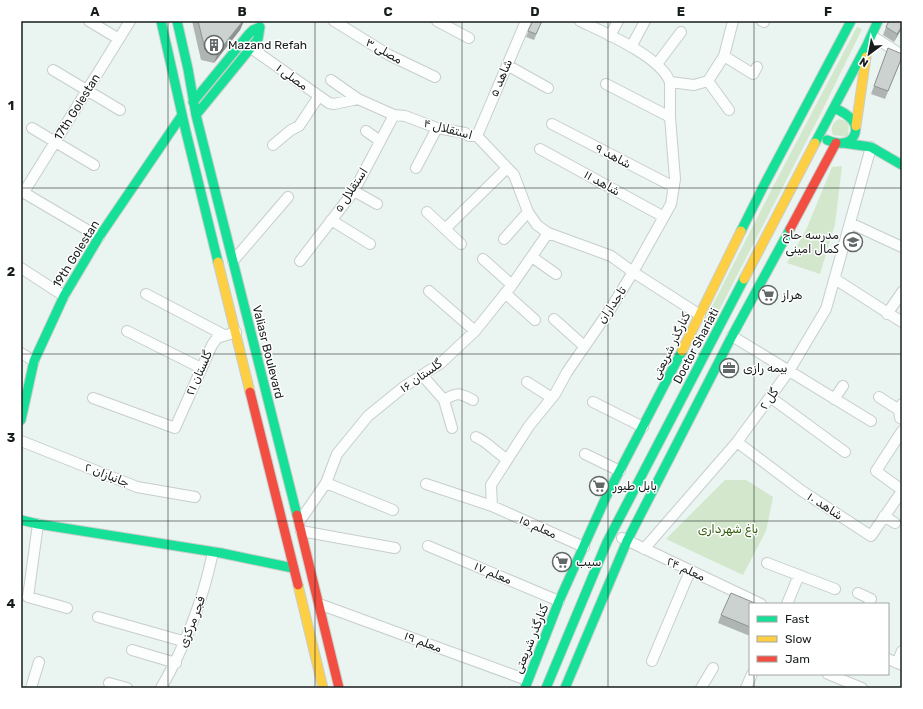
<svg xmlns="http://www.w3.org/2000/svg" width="923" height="709" font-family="Rubik,Vazirmatn,sans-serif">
<rect width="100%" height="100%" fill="#eaf4f1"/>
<path fill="#d2e7cc" d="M857 27 862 29 822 111 713 322 706 318 776 181Z
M839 119 849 122 848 137 833 135C830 128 833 122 839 119Z
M842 166 835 224 820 274 787 263 806 230 832 167Z
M725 480H746L773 497 766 531 743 575 666 539Z"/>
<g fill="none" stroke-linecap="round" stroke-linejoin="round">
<g stroke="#c7cecc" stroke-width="12">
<path id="street" d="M89 21 119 39
M334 21 389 55 435 77
M437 21 469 38
M580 21C605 33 660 56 670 82L694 85 708 81 724 56 733 21
M762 21 764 22
M610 36 618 21
M872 36 902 55
M631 47 645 21
M251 48 329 103 334 104 358 99
M724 56 753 74 757 67
M657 64 681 32
M507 65 548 88
M53 70 120 110
M331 80 358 99 394 115 405 116 437 128 465 133 469 136H477L514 175 528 212 537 225 548 233 611 256 633 272 700 315
M708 81 729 110
M606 84 670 117
M552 124 674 187
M32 128 94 165
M366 131 380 141
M477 136 526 21
M273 145 291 130 299 126 319 96
M540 149 664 217
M416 168 437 128
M21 191 99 237
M354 191 377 204
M24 192 130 21
M427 212 461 244
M331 220 370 244
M850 223 902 247
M445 229 507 168
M504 239 528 212
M532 257 556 274
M483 259 512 285
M233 261 288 197
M300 261 354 191 394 115
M21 268 64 296
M835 279 902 322
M429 291 475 331
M505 293 535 320
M146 294 224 335
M887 314 902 292
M554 319 584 346
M127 331 201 368
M732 336 871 421
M21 353 34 361
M422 375 444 400 452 428
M527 382 552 398
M770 397 845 452
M879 397 899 410
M93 398 175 428 212 345 217 338 236 332
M834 399 843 386
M444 400C458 392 459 393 473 400
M593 402 643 427
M902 404 899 410 900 418 902 419
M902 431 876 471 902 490
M476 437C488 442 496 453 507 459
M21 441 137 487 195 497
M737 442 802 491 871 536 902 491
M585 454 620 471
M326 483 393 510
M426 484 492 506 584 547
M492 506 491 485 529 426 555 394 567 372 611 308 633 272 671 204 675 179 670 117V82
M884 516 895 523
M299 522 326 483 337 454 368 416 405 386 441 363 475 331 512 285 548 233
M38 524 28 597 67 608
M301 531 395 548
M622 538 761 604
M428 546 559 601
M644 549 737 442 789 371 826 309 871 147
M767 563 835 589
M858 593 871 599 869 604
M319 604 527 680
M787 604 799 575
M98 617 186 642
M132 650 176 663
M888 659 902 665
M652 661 690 571
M897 663 902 651
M828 674 862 688
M109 683 127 688
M31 688 39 662
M161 688C186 645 203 600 213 552
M701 688 713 668
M746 688 752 674"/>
</g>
<g stroke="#c7cecc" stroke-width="11">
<path id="fast" d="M161 21 186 132 218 262
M177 21 188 69 196 115 297 515
M193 102 248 35 253 30 260 27 258 39 196 115
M827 140C832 142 837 144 843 143 854 142 859 130 853 121 848 114 841 111 834 108
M815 143 867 45 878 21
M843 143 871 147 902 165
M741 231 763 187 851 21
M21 420 34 361 64 296 99 237 182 115
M21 520 38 524 221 553 293 568
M525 688 559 601 606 497 682 351
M546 688 607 542 744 279
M565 688 627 541 732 336 790 229"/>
</g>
<g stroke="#c7cecc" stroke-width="11">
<path id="slow" d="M856 126 866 57
M218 262 250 392
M744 279 815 143
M682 351 741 231
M298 585 323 688"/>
</g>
<g stroke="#c7cecc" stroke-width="11">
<path id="jam" d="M790 229 836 143
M250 392 298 585
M297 515 339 688"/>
</g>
<use href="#street" stroke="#fcfdfd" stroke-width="10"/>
<use href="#fast" stroke="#16e098" stroke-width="9"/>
<use href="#slow" stroke="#ffcf43" stroke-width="9"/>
<use href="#jam" stroke="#f24e42" stroke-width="9"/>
</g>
<path fill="#afb5b2" d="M192 21H244L240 30 214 63 201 60Z
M532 21H542L534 40 526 37 532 23Z
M902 21 894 42 883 35 886 27Z
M888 48 902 58 885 99 871 94Z
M750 604V636L718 623 721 615Z"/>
<path fill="#8e9391" d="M243 21H244L240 30 214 63 218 52Z
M902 26V28L894 42 897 34Z"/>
<path fill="#cbd2cf" stroke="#8e9391" d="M198 21H243L218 52 205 49Z
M533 21H542L536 34 528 31Z
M889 21H902V26L897 34 886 27Z
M888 48 902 54V57L888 91 874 86Z
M731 593 757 604H750V627L721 615Z"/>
<path fill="none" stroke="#171d1c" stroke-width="1" stroke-opacity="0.55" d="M168 21V688M315 21V688M462 21V688M608 21V688M754 21V604M21 188H902M21 354H902M21 521H902M754 674V688"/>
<defs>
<g id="building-ring" transform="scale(1)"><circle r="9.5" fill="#fff" stroke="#616867" stroke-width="1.5"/><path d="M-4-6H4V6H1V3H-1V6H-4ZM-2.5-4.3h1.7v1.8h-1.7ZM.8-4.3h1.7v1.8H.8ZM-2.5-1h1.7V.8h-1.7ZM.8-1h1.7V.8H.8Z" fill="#616867"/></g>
<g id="school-ring" transform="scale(1)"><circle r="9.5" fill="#fff" stroke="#616867" stroke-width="1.5"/><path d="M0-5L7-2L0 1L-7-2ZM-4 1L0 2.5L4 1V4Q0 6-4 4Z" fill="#616867"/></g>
<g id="supermarket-ring" transform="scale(1)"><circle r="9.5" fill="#fff" stroke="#616867" stroke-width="1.5"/><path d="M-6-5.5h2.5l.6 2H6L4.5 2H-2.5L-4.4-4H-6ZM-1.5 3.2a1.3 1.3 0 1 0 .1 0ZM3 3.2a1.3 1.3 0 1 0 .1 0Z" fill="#616867"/></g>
<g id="office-ring" transform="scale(1)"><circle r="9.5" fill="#fff" stroke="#616867" stroke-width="1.5"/><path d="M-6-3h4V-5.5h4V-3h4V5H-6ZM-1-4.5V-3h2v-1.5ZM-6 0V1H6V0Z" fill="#616867"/></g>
</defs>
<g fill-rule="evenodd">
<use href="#building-ring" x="214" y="45"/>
<use href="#school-ring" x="853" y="242"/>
<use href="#supermarket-ring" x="768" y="295"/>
<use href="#office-ring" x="729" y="368"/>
<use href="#supermarket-ring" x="599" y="486"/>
<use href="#supermarket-ring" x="562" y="562"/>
</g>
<g text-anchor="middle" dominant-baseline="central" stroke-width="3" stroke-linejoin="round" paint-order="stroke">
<g font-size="12" fill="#171d1c" stroke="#fff" text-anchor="start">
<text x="228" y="45">Mazand Refah</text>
<text x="839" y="235" text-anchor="end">مدرسه حاج<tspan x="839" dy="14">کمال امینی</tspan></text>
<text x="782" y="295">هراز</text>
<text x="743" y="368">بیمه رازی</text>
<text x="613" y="486">بابل طیور</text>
<text x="576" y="562">سیب</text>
</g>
<g font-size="12" fill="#171d1c" stroke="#fff">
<text transform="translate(384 51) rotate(29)">مصلی ۳</text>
<text transform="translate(292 77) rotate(36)">مصلی ۱</text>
<text transform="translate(501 78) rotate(-67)">شاهد ۵</text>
<text transform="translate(77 107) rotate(-58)">17th Golestan</text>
<text transform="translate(448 129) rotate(15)">استقلال ۴</text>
<text transform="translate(613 156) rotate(28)">شاهد ۹</text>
<text transform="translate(602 183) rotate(29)">شاهد ۱۱</text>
<text transform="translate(351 190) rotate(-57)">استقلال ۵</text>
<text transform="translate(76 254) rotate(-58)">19th Golestan</text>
<text transform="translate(612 305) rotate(-56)">تاجداران</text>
<text transform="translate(671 346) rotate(-64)">کنارگذر شریعتی</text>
<text transform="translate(696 346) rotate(-62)">Doctor Shariati</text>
<text transform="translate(268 352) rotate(76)">Valiasr Boulevard</text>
<text transform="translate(199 373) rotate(-66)">گلستان ۲۱</text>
<text transform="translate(421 376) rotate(-35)">گلستان ۱۶</text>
<text transform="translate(769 399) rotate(-54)">گل ۲</text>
<text transform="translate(107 475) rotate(21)">جانبازان ۲</text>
<text transform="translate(825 506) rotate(33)">شاهد ۱۰</text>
<text transform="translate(538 527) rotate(24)">معلم ۱۵</text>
<text transform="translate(686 569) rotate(25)">معلم ۲۴</text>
<text transform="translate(493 573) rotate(23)">معلم ۱۷</text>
<text transform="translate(192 622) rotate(-69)">فجر مرکزی</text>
<text transform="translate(531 639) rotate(-68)">کنارگذر شریعتی</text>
<text transform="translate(423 642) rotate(20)">معلم ۱۹</text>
</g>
<g font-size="12" fill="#36600f" stroke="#fff">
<text x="728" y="529">باغ شهرداری</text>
</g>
</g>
<rect width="923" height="709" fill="none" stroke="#ffffff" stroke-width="44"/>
<rect x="749" y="603" width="140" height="72" fill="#ffffff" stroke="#a2a5a4"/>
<rect x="757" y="616" width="20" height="6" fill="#16e098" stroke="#a2a5a4"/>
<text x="785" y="623" font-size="12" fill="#171d1c">Fast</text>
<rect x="757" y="636" width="20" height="6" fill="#ffcf43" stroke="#a2a5a4"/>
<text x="785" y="643" font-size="12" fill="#171d1c">Slow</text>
<rect x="757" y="656" width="20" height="6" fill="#f24e42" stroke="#a2a5a4"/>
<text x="785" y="663" font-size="12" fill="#171d1c">Jam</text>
<g transform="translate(869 54) rotate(212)" stroke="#ffffff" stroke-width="3" paint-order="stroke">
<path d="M0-3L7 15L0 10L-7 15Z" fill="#171d1c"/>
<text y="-6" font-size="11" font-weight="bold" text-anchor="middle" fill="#171d1c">N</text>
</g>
<rect x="22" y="22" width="879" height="665" fill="none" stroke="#171d1c" stroke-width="1.5"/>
<g font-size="13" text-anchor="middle" font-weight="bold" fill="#171d1c">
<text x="95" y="16">A</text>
<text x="242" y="16">B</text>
<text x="388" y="16">C</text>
<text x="535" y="16">D</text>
<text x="681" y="16">E</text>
<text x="828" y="16">F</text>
<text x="11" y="110">1</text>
<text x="11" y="276">2</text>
<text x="11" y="442">3</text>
<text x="11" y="608">4</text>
</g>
</svg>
